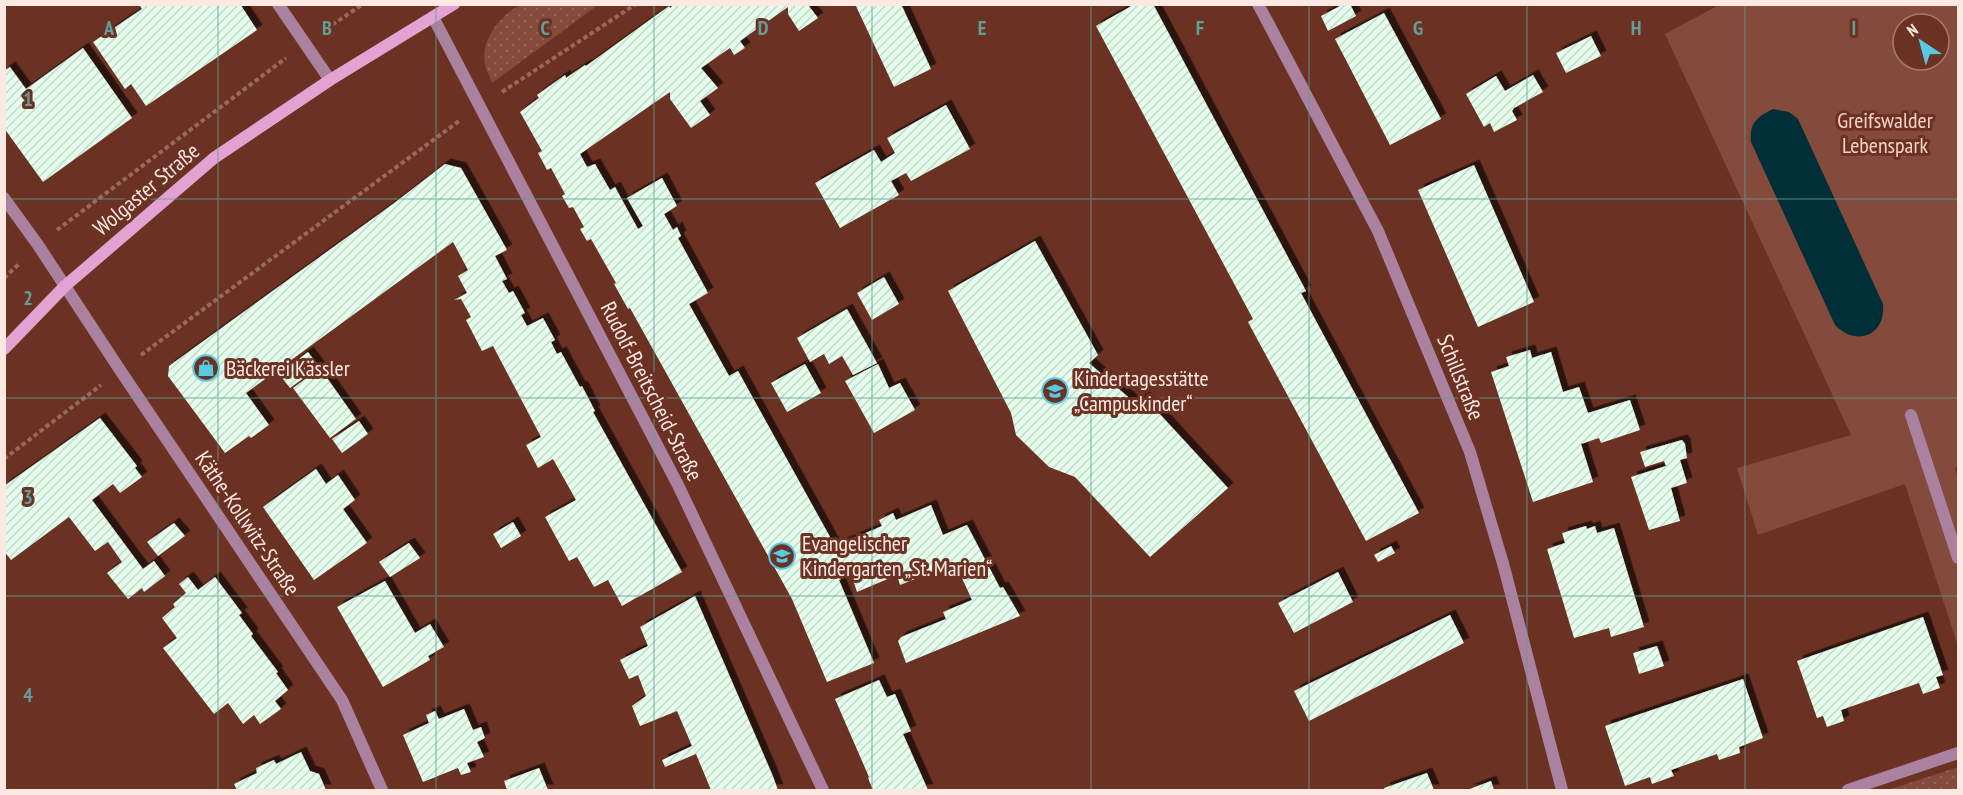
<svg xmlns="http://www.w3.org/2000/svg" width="1963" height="795" font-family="'PT Sans Narrow',sans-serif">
<defs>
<pattern id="grass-dots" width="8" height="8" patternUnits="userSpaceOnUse" patternTransform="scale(1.5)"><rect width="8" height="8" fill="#844a3b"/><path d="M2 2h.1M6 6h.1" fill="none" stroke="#966457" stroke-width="1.8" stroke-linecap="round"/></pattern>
<pattern id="building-hatch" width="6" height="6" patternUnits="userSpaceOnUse" patternTransform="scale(1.5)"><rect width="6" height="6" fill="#e3fceb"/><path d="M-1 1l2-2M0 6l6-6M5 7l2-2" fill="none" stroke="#c5d8ca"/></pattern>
<filter id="shadow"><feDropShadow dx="5.5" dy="-5.5" stdDeviation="0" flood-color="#0009"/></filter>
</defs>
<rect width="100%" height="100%" fill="#6b3223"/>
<path fill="url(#grass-dots)" d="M520 5H598L492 83C490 77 486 71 485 65 480 40 500 16 520 5Z
M1958 767V790H1888Z"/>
<path fill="#844a3b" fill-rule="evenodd" d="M1719 5H1958V466L1955 468 1958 478V646L1905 484 1758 535 1737 468 1851 435 1665 34ZM1903 24H1939V60H1903Z"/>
<path fill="#002f38" d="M1773 109 1789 112 1798 119 1883 304C1886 336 1856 347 1835 325L1751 142C1749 123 1757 117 1773 109Z"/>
<path fill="url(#building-hatch)" filter="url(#shadow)" d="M139 4H240L257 30 146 106 131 84 125 89 93 42 142 9Z
M675 4 808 5 818 18 799 31 788 14V7L740 41 745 48 734 55 730 48 701 68 718 88 700 101 710 115 691 128 670 99V92L580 154 587 167 595 164 610 190 615 187 638 229 643 226 627 198 662 178 677 206 664 214 673 230 677 227 681 236 678 238 708 293 689 304 729 376 738 371 835 546 882 526 879 520 893 513 896 520 931 505 943 535 967 525 1000 588 1003 587 1020 616 906 663 898 641 901 637 946 619 943 612 972 600 955 563 900 585 897 575 857 592 851 574 839 580 874 663 827 682 792 599 630 308 628 309 614 284 616 283 591 239 587 241 580 229 584 227 573 207 569 208 562 196 565 194 551 168 547 170 538 153 542 151 520 112 539 98 537 95 565 75 566 78 585 65 586 66 669 6 670 8Z
M855 4H901L931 69 894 87Z
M1135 4H1153L1306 291 1301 293 1419 513 1366 541 1248 322 1253 319 1096 26Z
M1344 4H1350L1356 16 1328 31 1321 16Z
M1384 13 1441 119 1390 145 1335 39Z
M1591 36 1601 56 1566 73 1556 53Z
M83 48 132 118 43 182 4 128V71L10 67 26 89Z
M1533 75 1543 92 1514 108 1512 111 1517 120 1494 132 1490 123 1484 127 1466 94 1496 76 1505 91Z
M946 105 970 149 911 181 906 173 891 181 899 195 840 228 815 183 874 150 881 162 895 153 887 138Z
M445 164 461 168 507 250 495 256 507 279 502 281 509 293 513 291 525 313 521 315 527 326 543 318 555 340 551 342 557 354 561 352 580 387 582 386 595 411 593 412 682 572 622 606 608 580 594 587 577 557 569 561 545 517 576 500 553 459 538 468 526 445 541 437 493 346 482 351 466 320 471 317 461 299 454 300 467 293 458 276 468 270 453 242 246 393 269 425 251 438 249 436 225 453 168 376 169 366 393 204Z
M1474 165 1534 302 1478 327 1418 190Z
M1035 241 1098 355 1089 363 1135 403 1144 397 1228 488 1150 557 1075 477 1049 467 1016 435 1011 413 948 291Z
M884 277 899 304 872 320 857 293Z
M847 309 877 363 853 375 842 356 829 364 824 354 810 362 797 338Z
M1530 350 1532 358 1551 352 1563 392 1579 387 1588 413 1630 400 1640 430 1601 443 1599 438 1581 444 1593 482 1533 502 1491 372 1509 366 1506 357Z
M308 352 319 367 290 388 279 374Z
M805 364 821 393 787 412 771 383Z
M878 364 889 388 900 383 915 410 874 433 845 381Z
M320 368 356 419 330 438 293 388Z
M100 418 137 466 135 468 142 477 120 493 113 484 92 500 143 569 154 561 165 576 144 592 142 588 128 599 107 573 122 562 108 542 95 551 69 517 11 560 4 551V486Z
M359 421 368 434 342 453 332 439Z
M1682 440 1685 444 1687 458 1680 460 1687 483 1671 488 1680 521 1649 530 1631 477 1666 466 1664 461 1645 467 1640 452Z
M316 469 326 484 338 475 355 500 343 509 367 543 314 580 263 507Z
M513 522 521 536 501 548 493 534Z
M174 523 185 536 158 556 147 542Z
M1586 526 1587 529 1595 526 1597 533 1614 528 1644 627 1611 637 1609 628 1574 638 1547 549 1565 543 1562 533Z
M409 543 420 558 390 577 379 562Z
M1391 546 1395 553 1378 562 1374 555Z
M1338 572 1353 602 1294 633 1278 603Z
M188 577 198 590 215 577 242 613 239 615 253 634 251 636 278 672 276 673 288 690 275 701 281 709 260 724 254 715 243 724 228 703 214 714 163 648 177 638 162 618 175 607 173 604 186 593 179 584Z
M385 581 415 633 430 624 444 647 428 656 430 660 383 687 337 607Z
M695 596 772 774 778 790H711L696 754 665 767 662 760 692 746 677 711 640 726 632 706 646 696 638 675 629 679 620 660 648 646 640 627Z
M1450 615 1464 643 1309 721 1294 691Z
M1923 617 1943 675 1936 677 1940 688 1923 694 1919 683 1841 710 1844 721 1827 727 1823 716 1817 718 1797 661Z
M1657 646 1664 666 1639 674 1633 653Z
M1743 679 1763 738 1739 747 1740 753 1719 760 1717 754 1671 770 1674 776 1652 784 1650 777 1625 786 1605 726Z
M879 680 887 697 895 694 911 731 903 734 928 790H873L868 778 869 777 835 699Z
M464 709 473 730 481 727 485 738 477 742 484 757 467 763 471 772 461 775 458 768 423 782 403 735 429 723 426 715 435 711 439 719Z
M301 752 310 771 319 774 326 790H237L234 784 257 773 256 768 274 760 276 764Z
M539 768 548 790H507L504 781Z
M1427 773 1434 790H1385L1384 788Z
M1491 781 1494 790H1467Z"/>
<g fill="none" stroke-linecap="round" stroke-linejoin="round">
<path stroke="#98695d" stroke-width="4" stroke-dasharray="4.5 3" stroke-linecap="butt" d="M326 29 363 4
M502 92 636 4
M57 230 286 58
M4 278 20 263
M141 355 459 121
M4 459 101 385"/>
<path stroke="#aa829f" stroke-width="12" d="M1911 415 1958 558"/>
<path stroke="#aa829f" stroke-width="12" d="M278 4 330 80
M1258 4 1378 231 1470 452 1504 567 1562 790
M433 17 678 485 823 790
M4 198 38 245 120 370 342 700 382 790
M1848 790 1958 753"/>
<path stroke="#e2a3d2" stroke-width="12" d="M4 349 65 286 214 158 330 80 454 4"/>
</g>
<path fill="none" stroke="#639e97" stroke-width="1.5" stroke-opacity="0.55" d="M218 4V790M436 4V790M654 4V790M872 4V790M1091 4V790M1309 4V790M1527 4V790M1745 4V790M4 199H1958M4 398H1958M4 596H1958"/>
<defs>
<g id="shop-ring" transform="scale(1.35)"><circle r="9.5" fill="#6b3223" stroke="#58c9e3" stroke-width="1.5"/><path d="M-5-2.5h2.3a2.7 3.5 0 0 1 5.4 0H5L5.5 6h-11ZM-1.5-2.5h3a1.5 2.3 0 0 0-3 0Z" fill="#58c9e3"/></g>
<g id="school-ring" transform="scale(1.35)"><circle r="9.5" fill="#6b3223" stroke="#58c9e3" stroke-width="1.5"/><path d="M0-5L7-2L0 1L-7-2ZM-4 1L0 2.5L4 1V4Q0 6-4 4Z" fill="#58c9e3"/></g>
</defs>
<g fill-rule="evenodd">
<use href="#shop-ring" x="206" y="368"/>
<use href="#school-ring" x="1055" y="391"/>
<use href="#school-ring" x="782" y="556"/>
</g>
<g text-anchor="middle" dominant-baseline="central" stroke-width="6" stroke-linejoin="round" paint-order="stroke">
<g font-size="22" fill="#f7d1c7" stroke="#6b3223">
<text x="1885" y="120">Greifswalder<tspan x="1885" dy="25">Lebenspark</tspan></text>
</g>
<g font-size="22" fill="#fee8e2" stroke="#6b3223">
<text transform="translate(146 189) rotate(-40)">Wolgaster Straße</text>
<text transform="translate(1461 377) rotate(68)">Schillstraße</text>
<text transform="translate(652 391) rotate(63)">Rudolf-Breitscheid-Straße</text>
<text transform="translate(248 523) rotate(56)">Käthe-Kollwitz-Straße</text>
</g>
<g font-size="22" fill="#fee8e2" stroke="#6b3223" text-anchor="start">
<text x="226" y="368">Bäckerei Kässler</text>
<text x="1074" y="378">Kindertagesstätte<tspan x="1074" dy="25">„Campuskinder“</tspan></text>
<text x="802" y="543">Evangelischer<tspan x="802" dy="25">Kindergarten „St. Marien“</tspan></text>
</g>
</g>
<g font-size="20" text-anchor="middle" font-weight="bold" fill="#639e97" stroke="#6b3223" stroke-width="6" stroke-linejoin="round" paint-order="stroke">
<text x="109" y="35">A</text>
<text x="327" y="35">B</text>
<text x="545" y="35">C</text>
<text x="763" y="35">D</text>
<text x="982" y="35">E</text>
<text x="1200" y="35">F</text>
<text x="1418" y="35">G</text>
<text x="1636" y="35">H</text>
<text x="1854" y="35">I</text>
<text x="28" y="106">1</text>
<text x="28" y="305">2</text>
<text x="28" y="504">3</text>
<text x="28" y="702">4</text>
</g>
<rect width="1963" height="795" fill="none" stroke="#fee8e2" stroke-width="12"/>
<g transform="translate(1921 42) rotate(324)"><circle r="28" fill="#6b3223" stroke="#a67b6f" stroke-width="1.5"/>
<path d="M0-4.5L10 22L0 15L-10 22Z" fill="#58c9e3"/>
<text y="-9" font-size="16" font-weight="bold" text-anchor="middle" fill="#fee8e2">N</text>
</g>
</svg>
